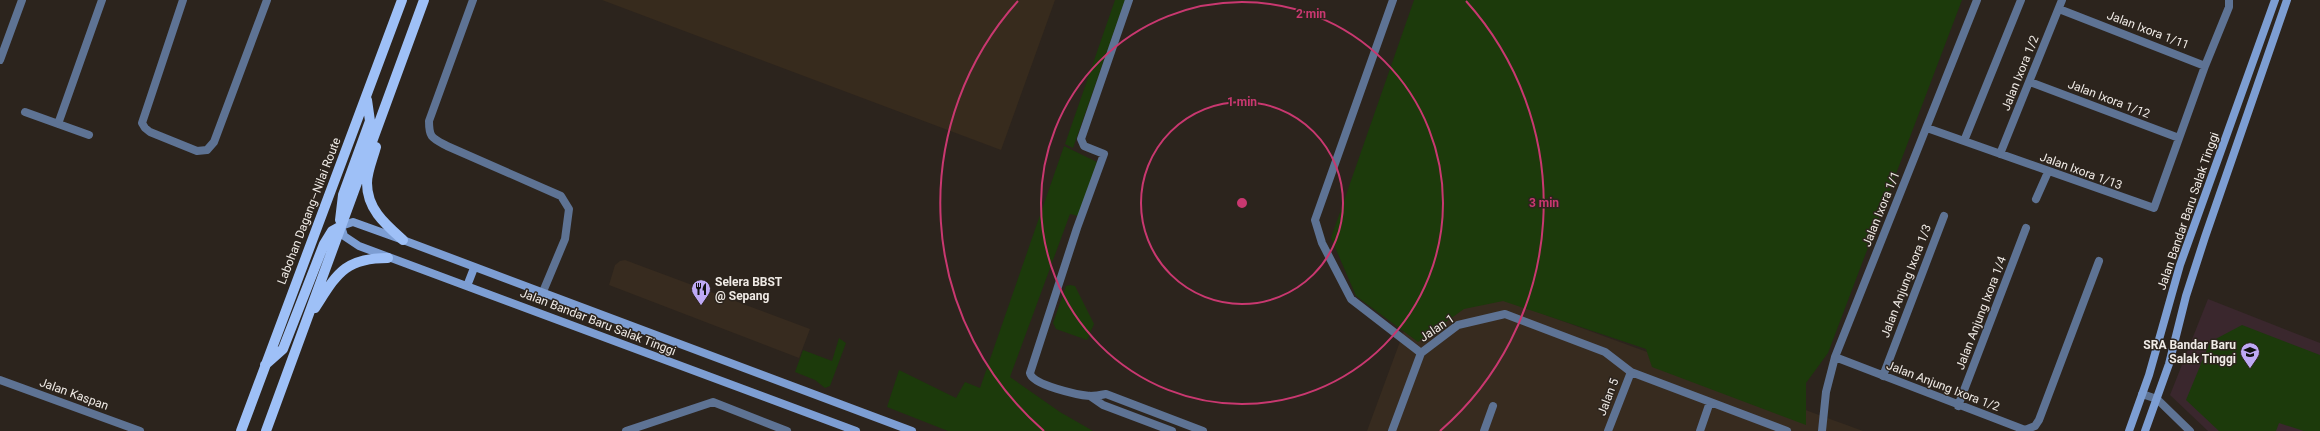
<svg xmlns="http://www.w3.org/2000/svg" width="2320" height="431" font-family="Roboto,sans-serif">
<rect width="100%" height="100%" fill="#2c241d"/>
<path fill="#372b1f" d="M625 260 810 329 799 358 609 285 615 265 620 261Z
M1426 271 1863 431H1367Z"/>
<path fill="#372b1d" d="M602 0H1055L1001 150Z"/>
<path fill="#3a272d" d="M2208 299 2320 343V431H2208L2170 395Z"/>
<path fill="#1c3a0b" d="M1115 0H1125L1073 148 1065 144Z
M1414 0H1962L1828 353 1806 383V425L1652 367 1646 349 1503 301 1464 309 1418 342 1356 296 1331 238Z
M1064 146 1097 162 1078 216 1070 214 1010 377 1060 412 1093 431H948L887 407 899 370 956 398 965 382 980 388Z
M1070 285 1075 286 1094 324 1087 340 1056 329 1053 323 1066 286Z
M2242 325 2320 355V431H2304L2279 423 2276 431H2219L2186 400 2210 342Z
M839 338 846 343 830 386 825 388 815 380 795 372 803 350 832 361Z"/>
<g fill="none" stroke-linecap="round" stroke-linejoin="round">
<path stroke="#5e7394" stroke-width="8" d="M183 0 142 123 145 128 150 132 197 151 207 150 214 142 267 0
M473 0 429 121C429 138 432 138 447 146L561 196 569 209 565 239 542 294
M1129 0 1081 139 1084 146 1104 154 1077 228 1030 373C1032 385 1078 395 1090 396 1095 396 1101 395 1106 394L1203 431
M1393 0 1315 220 1322 243 1351 299 1421 353
M2059 9 2205 66
M0 60 22 0
M2030 82 2179 138
M25 112 89 135
M58 124 102 0
M1927 128 2154 208 2205 66 2229 7V0
M1964 141 2021 0
M2000 154 2062 0
M2036 199 2048 172
M1835 357 2025 430 2035 426 2039 420 2099 261
M1883 376 1944 216
M0 380 140 431
M2142 394 2157 399 2190 431
M1090 396 1103 405 1172 431
M1958 406 2026 228
M626 431 713 402 787 431
M1392 431 1421 353 1458 325 1505 314 1605 352 1631 372 1787 431
M1484 431 1493 406
M1608 431 1631 372
M1700 431 1710 402
M1822 431 1826 392 1835 357 1977 0"/>
<path stroke="#7d9ed3" stroke-width="8" d="M467 286 474 268
M856 431 359 246 344 236 341 226 353 222 403 240 912 431
M2129 431 2149 375 2180 265 2275 0
M2145 431 2169 364 2186 296 2205 237 2287 0"/>
<path stroke="#9ec0f7" stroke-width="10" d="M376 147C373 158 367 172 367 183 367 209 385 224 403 240
M340 220 343 195 370 121 367 100
M315 308C337 274 344 258 388 258
M265 365 283 349 324 244 332 231 341 226
M241 431 402 0
M266 431 424 0"/>
</g>
<g fill="none" stroke="#c93870" stroke-width="2">
<circle cx="1242" cy="203" r="101"/>
<circle cx="1242" cy="203" r="201"/>
<path d="M1044 431A302 302 0 0 1 1018 1M1466 1A302 302 0 0 1 1440 431"/>
</g>
<defs>
<g id="restaurant-pin" transform="scale(1)"><path d="M0 17L-7.5 6A9.5 9.5 0 1 1 7.5 6Z" fill="#bea9f5" stroke="#2c241d"/><path d="M-5-6h1v4h1v-4h1v4h1v-4h1v5L-1.5 .5V6h-2V.5L-5-1ZM5-6V6H3V1.5H1.5Q1.5-4 5-6Z" fill="#111"/></g>
<g id="school-pin" transform="scale(1)"><path d="M0 17L-7.5 6A9.5 9.5 0 1 1 7.5 6Z" fill="#bea9f5" stroke="#2c241d"/><path d="M0-5L7-2L0 1L-7-2ZM-4 1L0 2.5L4 1V4Q0 6-4 4Z" fill="#111"/></g>
</defs>
<g fill-rule="evenodd">
<use href="#restaurant-pin" x="701" y="289"/>
<use href="#school-pin" x="2250" y="352"/>
</g>
<g text-anchor="middle" dominant-baseline="central" stroke-width="3" stroke-linejoin="round" paint-order="stroke">
<g font-size="12" fill="#f0ebe6" stroke="#2c241d">
<text transform="translate(2148 30) rotate(21)">Jalan Ixora 1/11</text>
<text transform="translate(2020 73) rotate(-68)">Jalan Ixora 1/2</text>
<text transform="translate(2109 99) rotate(21)">Jalan Ixora 1/12</text>
<text transform="translate(2081 171) rotate(20)">Jalan Ixora 1/13</text>
<text transform="translate(1881 209) rotate(-68)">Jalan Ixora 1/1</text>
<text transform="translate(309 211) rotate(-69)">Labohan Dagang–Nilai Route</text>
<text transform="translate(2188 211) rotate(-71)">Jalan Bandar Baru Salak Tinggi</text>
<text transform="translate(1906 281) rotate(-69)">Jalan Anjung Ixora 1/3</text>
<text transform="translate(1981 313) rotate(-69)">Jalan Anjung Ixora 1/4</text>
<text transform="translate(598 322) rotate(21)">Jalan Bandar Baru Salak Tinggi</text>
<text transform="translate(1437 328) rotate(-34)">Jalan 1</text>
<text transform="translate(1943 386) rotate(21)">Jalan Anjung Ixora 1/2</text>
<text transform="translate(74 394) rotate(20)">Jalan Kaspan</text>
<text transform="translate(1608 397) rotate(-69)">Jalan 5</text>
</g>
<g font-size="12" font-weight="bold" fill="#f0ebe6" stroke="#2c241d" text-anchor="start">
<text x="715" y="282">Selera BBST<tspan x="715" dy="14">@ Sepang</tspan></text>
<text x="2236" y="345" text-anchor="end">SRA Bandar Baru<tspan x="2236" dy="14">Salak Tinggi</tspan></text>
</g>
</g>
<circle cx="1242" cy="203" r="6" fill="#c93870" stroke="#2c241d" stroke-width="2"/>
<g font-size="12" text-anchor="middle" font-weight="bold" fill="#c93870" stroke="#2c241d" stroke-width="3" stroke-linejoin="round" paint-order="stroke">
<text x="1311" y="18">2 min</text>
<text x="1242" y="106">1 min</text>
<text x="1544" y="207">3 min</text>
</g>
</svg>
